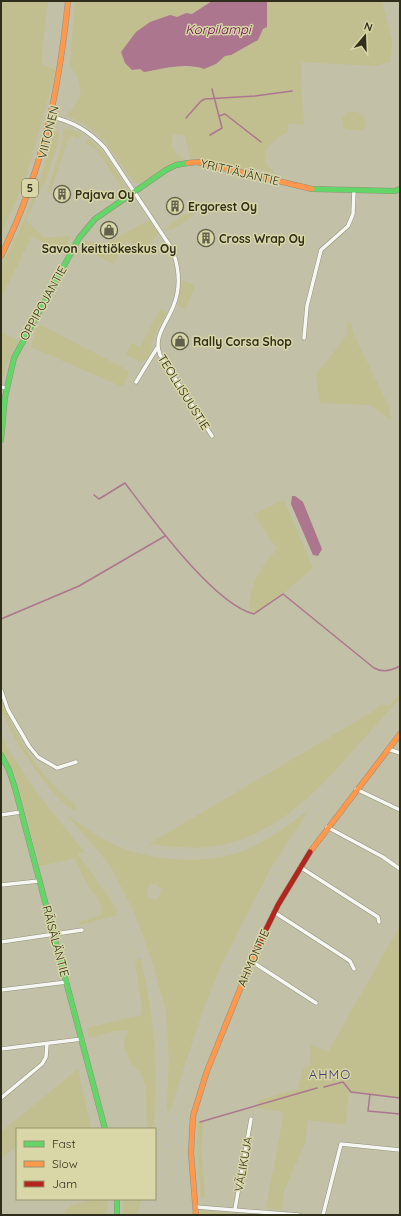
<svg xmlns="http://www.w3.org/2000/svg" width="401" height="1216" font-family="Quicksand,sans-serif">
<rect width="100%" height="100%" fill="#c2c0a6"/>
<path fill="#c1be8f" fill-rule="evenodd" d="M1 1H48L41 59 42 64 56 70 25 180 1 234Z
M75 1H212C204 7 186 17 176 17 173 17 171 15 167 16 151 22 132 39 121 52L125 63 132 70 159 69 167 67C178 67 207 68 216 64 220 62 222 57 226 56 256 42 269 39 267 1H382L392 42 390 62 376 66 302 62 301 84 304 125 289 123 287 133 277 138 265 151V163L274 173 249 167 242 169 197 158 190 159 185 136 173 134 171 146 178 156 185 160H181L138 184 134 182 104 140 86 125 66 115 72 110 81 94 78 77 70 67Z
M348 112H357L364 117 365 127 363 130H347L343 127 342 118Z
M67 128 82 134 78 139 70 135 49 195 48 190 62 144 64 129Z
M58 129 59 137 45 184 42 185 26 220 44 238 71 236 63 252 32 236 1 298V267L22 225 40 179 55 132Z
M88 139C104 151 119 172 126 191L119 198 115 197 119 194 121 186 96 149 85 143Z
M191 213 195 214 173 229 166 230 165 229 183 215Z
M149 220 158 234 146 249 126 241 113 264 82 247 86 241 104 245Z
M182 280 193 285 194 288 185 309 178 305Z
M161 308 167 313C162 321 157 330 153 338 150 346 154 357 141 362L126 354 131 343 140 347Z
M347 323H351L353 333 389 407 391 420 370 405 320 403 316 375 347 335Z
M41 325 129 371 123 387 31 347 37 328Z
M1 332 19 341 9 359 1 384Z
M284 500 313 568 283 594 254 614 249 609C251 582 259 570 277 549L254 514Z
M400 694V699C344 755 293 839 207 847 188 849 168 846 149 844L374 711 380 705 388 706Z
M1 699C15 739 42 779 75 805L76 810C57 808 5 728 1 708 0 706 1 702 1 699Z
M1 735 6 746 37 793 84 852 77 853 116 908 117 915 81 925 78 922 102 915C102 898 93 895 86 882 81 874 79 866 75 858L40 866 16 776 1 749Z
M308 811 272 866 221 965 204 1007 169 1113 167 1108 169 1061 166 1010 151 958 135 914 110 865 68 816C82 825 95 835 109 842 145 862 208 866 246 850 268 841 288 825 308 811ZM150 884H156L162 890 157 900 148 898 147 889Z
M400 926V1098L349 1092 345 1125 308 1120 305 1143 284 1191 282 1210 266 1208 284 1112 257 1108 259 1100 298 1089 303 1069 310 1065 311 1044 328 1052Z
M140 958C154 1015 159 1070 153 1129H147L146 1088 141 1072 131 1064 123 1043 129 1030 115 1031 89 1038 87 1028 141 1015 142 1006 135 961Z
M78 1069 91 1129H17V1145L1 1158V1132Z
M203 1122 201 1149 205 1197H201L197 1148 198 1123Z
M98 1199H108L106 1215H61L71 1205Z
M123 1199H141L137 1215H123Z
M200 1210 238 1214V1215H199Z"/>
<path fill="#ac768e" d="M212 1H267V27L263 29 258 40 231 55 225 56 216 64 204 69C187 62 161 69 144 72L140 69 132 70 125 63 121 52 136 32 150 22 170 15 177 17 186 13 192 14Z
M292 496H295L303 502 322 549 318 556 313 555 291 504Z"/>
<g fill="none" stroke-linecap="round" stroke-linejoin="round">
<path stroke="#ac768e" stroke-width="1.5" d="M219 116 225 114 261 142
M186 118 201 101 205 99 255 96 292 91
M210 135 222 128 212 89
M94 495 99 499 125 483C150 516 214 605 254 614L283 594 374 668C383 673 391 671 400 666
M1 619 79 586 165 536
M324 1087 343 1082 351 1092 400 1098
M370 1094 368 1111 400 1114
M200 1122 317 1088"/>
<g stroke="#91907c" stroke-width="4.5">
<path id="street" d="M52 117C74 122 89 131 105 148L172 249C179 267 181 288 173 307 166 324 153 337 160 355L212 436
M304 338 307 306 321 250 348 226 353 214 354 190
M136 382 157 348
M1 387 6 388
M1 690 8 710 29 746 38 757 57 768 76 762
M388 749 400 753
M356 789 400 810
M1 815 21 812
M327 827 383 857 400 869
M300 867 378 917 379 922
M1 885 39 881
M274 912 350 961 354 969
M1 942 82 930
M251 961 316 1003
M1 990 67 982
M1 1049 82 1039
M1 1098 42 1064 46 1057 47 1044
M196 1207 299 1215
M235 1209 251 1119
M323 1215 341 1144 400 1150"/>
</g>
<g stroke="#91907c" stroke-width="6">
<path id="fast" d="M312 189 395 191 400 189
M1 440 5 397 14 358 79 238 95 219 166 170 176 165 188 163
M1 755 9 770 15 788 105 1129
M117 1199V1215"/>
</g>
<g stroke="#91907c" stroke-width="6">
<path id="slow" d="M188 163 198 162 312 189
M1 256C42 173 59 92 68 1
M310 852 400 734
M196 1215 191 1153 193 1116 207 1071 255 952"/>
</g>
<g stroke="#91907c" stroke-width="6">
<path id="jam" d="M255 952 278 905 310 852"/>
</g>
<use href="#street" stroke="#f6f6f2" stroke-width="3.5"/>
<use href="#fast" stroke="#63d668" stroke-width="5"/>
<use href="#slow" stroke="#ff974d" stroke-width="5"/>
<use href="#jam" stroke="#b3261e" stroke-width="5"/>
<path stroke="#c0c0b9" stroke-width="1.5" stroke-dasharray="5 5" stroke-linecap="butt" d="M1 714 9 730
M1 725C19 771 58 811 87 850 141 921 164 1007 162 1095 162 1115 158 1135 155 1155
M41 783C83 840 173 871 241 846 280 832 304 811 333 783
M155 1197C165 1153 173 1109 187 1067 232 934 302 812 400 711
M143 1215 146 1199
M151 1215 154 1199"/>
</g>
<defs>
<g id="building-ring" transform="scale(0.9)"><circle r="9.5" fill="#d9d7a7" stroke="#62614c" stroke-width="1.5"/><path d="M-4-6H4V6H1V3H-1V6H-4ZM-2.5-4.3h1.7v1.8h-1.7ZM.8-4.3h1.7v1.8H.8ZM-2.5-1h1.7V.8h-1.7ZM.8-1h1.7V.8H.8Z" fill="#62614c"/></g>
<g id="shop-ring" transform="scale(0.9)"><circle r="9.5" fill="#d9d7a7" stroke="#62614c" stroke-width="1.5"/><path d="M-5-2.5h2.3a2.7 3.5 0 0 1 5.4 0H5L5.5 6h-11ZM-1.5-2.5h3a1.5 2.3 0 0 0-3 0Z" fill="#62614c"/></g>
</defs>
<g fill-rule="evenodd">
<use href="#building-ring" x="62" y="194"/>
<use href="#building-ring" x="175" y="206"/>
<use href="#shop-ring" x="109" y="230"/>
<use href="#building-ring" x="206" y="238"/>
<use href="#shop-ring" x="180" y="341"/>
</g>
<g text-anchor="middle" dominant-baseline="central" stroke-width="3" stroke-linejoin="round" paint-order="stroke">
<rect fill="#d9d7a7" stroke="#626145" stroke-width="1" x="22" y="179" width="16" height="18" rx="3"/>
<g font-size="11" font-weight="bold" fill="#2f2e1b">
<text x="30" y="188">5</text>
</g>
<g font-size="12" fill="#2f2e1b" stroke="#d9d7a7">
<text transform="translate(48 132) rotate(-76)">VIITONEN</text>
<text transform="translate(240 172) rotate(13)">YRITTÄJÄNTIE</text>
<text transform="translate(43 303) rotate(-61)">OPPIPOJANTIE</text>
<text transform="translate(184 392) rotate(58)">TEOLLISUUSTIE</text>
<text transform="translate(56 941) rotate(75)">RÄISÄLÄNTIE</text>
<text transform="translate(253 958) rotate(-66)">AHMONTIE</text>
<text transform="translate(243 1164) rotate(-80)">VÄLIKUJA</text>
</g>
<g font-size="12" font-weight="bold" fill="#2f2e1b" stroke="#d9d7a7" text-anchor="start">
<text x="75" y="194">Pajava Oy</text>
<text x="188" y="206">Ergorest Oy</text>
<text x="219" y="238">Cross Wrap Oy</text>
<text x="109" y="248" text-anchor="middle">Savon keittiökeskus Oy</text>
<text x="193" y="341">Rally Corsa Shop</text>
</g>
<g font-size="13" font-style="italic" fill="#6b054d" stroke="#d9d7a7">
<text x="218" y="29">Korpilampi</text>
</g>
<g font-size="13" letter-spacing="1" fill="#3f3a76" stroke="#d9d7a7">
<text x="330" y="1074">AHMO</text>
</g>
</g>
<rect width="401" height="1216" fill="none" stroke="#2f2e1b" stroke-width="4"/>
<rect x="16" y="1128" width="140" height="72" fill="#d9d7a7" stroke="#95936f"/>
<rect x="24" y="1141" width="20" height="6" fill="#63d668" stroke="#95936f"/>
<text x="52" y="1148" font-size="12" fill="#2f2e1b">Fast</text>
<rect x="24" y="1161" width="20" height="6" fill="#ff974d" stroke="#95936f"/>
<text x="52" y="1168" font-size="12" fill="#2f2e1b">Slow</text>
<rect x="24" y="1181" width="20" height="6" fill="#b3261e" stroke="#95936f"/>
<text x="52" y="1188" font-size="12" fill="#2f2e1b">Jam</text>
<g transform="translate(365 36) rotate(19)" stroke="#d9d7a7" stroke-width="3" paint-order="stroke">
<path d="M0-3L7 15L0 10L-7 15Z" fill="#2f2e1b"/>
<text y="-6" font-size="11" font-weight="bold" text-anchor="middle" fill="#2f2e1b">N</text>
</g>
</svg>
